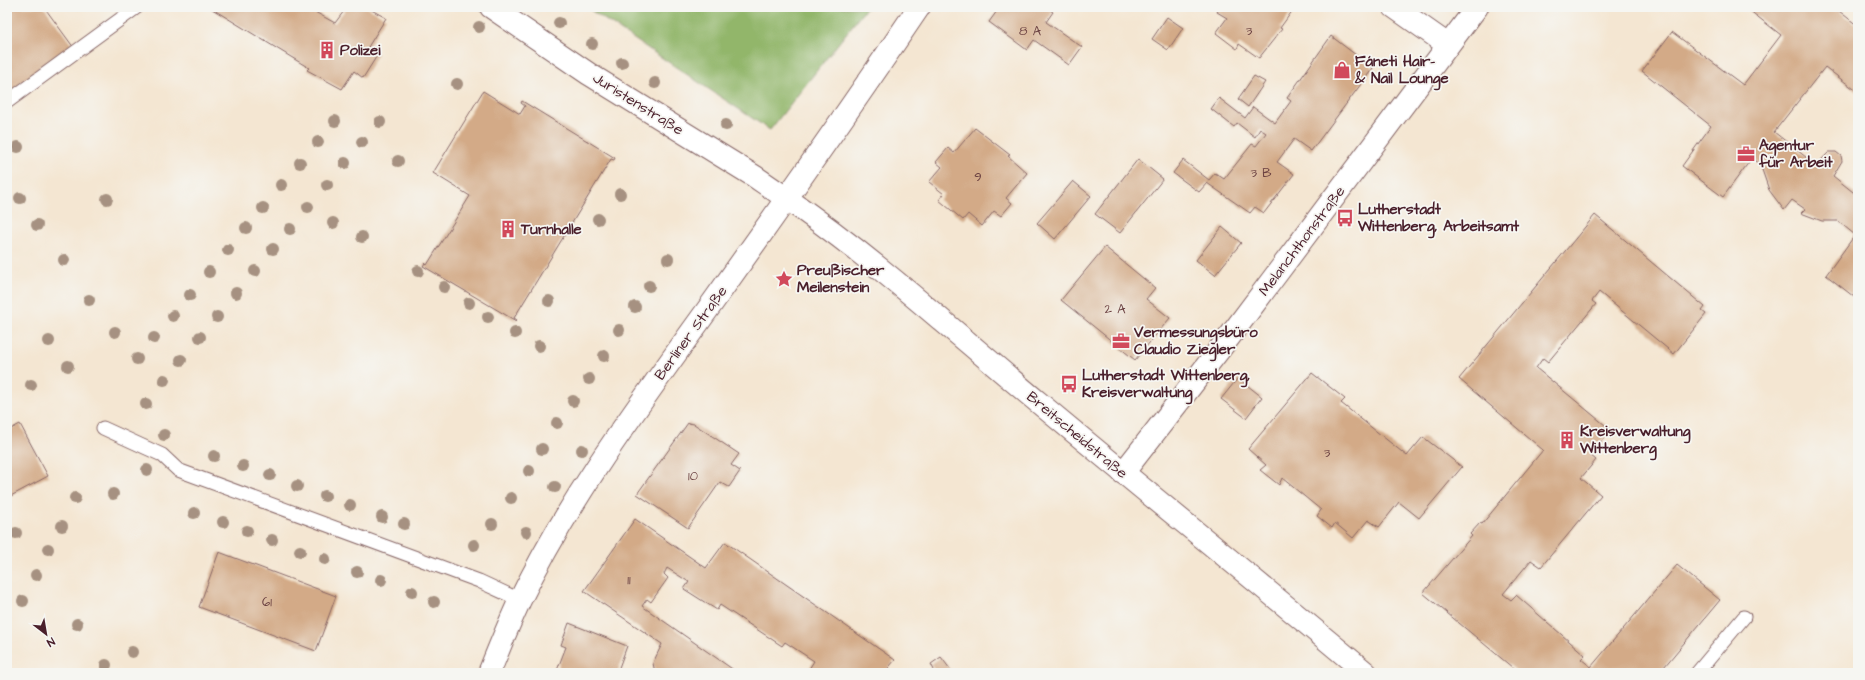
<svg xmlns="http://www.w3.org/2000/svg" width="1865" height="680" font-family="'Architects Daughter',sans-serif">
<rect width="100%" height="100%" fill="#f6f6f2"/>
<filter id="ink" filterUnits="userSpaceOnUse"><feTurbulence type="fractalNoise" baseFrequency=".025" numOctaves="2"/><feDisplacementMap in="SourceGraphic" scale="8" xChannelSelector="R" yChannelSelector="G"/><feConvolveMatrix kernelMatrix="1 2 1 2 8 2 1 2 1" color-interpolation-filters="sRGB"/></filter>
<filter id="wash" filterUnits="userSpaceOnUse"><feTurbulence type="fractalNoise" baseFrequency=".012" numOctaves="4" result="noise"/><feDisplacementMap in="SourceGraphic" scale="16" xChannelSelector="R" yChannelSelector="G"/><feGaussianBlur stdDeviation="0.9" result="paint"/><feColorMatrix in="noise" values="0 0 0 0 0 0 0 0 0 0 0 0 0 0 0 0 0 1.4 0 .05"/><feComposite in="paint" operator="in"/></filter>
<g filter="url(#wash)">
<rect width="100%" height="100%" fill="#f4e6d2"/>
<path fill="#92b66b" stroke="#6e6a4b" d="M586 7H867L770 130Z"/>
<g id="blocks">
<path fill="#d3aa87" d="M7 7H44L74 48 14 91 9 84 7 86Z
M209 7H306L335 23 347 7H366L386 18 368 47 378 54 363 78 354 71 342 89 307 70 309 68Z
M1000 7H1046L1053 12 1046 22 1082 47 1069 65 1034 40 1027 50 989 22Z
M1220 7H1289L1293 10 1280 28 1282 29 1259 58 1239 44 1237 49 1216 33 1227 18 1217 12Z
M1751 7H1834L1858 26V92L1825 67 1774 132 1816 165 1829 152H1836L1841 156 1842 161 1833 176 1858 196V300L1826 275 1855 235 1838 221H1822L1801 213 1805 209 1792 200 1784 210 1769 190 1760 164 1752 158 1723 197 1682 166 1711 126 1642 71 1672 32 1743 85 1781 35 1749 10Z
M1167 17 1183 28 1168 50 1152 39Z
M1331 36 1373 68 1311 151 1294 139 1277 162 1294 174 1264 213 1255 207 1250 213 1207 183 1199 192 1173 173 1183 160 1209 180 1215 173 1224 179 1252 144 1256 146 1266 133 1260 129 1255 137 1237 123 1234 127 1211 109 1219 98 1245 118 1253 107 1275 123 1291 101 1287 98Z
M1254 76 1265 82 1248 107 1238 99Z
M483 91 520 114 525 106 521 103 522 101 615 158 614 160 611 159 514 318 517 320 516 321 423 266 425 263 427 265 470 196 433 173Z
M975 128 1010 155 1008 156 1027 173 1006 198 1012 203 1001 216 994 211 982 226 968 214 963 220 939 200 944 194 929 182 942 167 936 162 948 148 954 153Z
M1138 159 1163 179 1120 233 1095 214Z
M1073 181 1091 196 1055 239 1037 223Z
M1595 215 1705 307 1702 311 1706 314 1674 354 1599 292 1592 301 1596 304 1548 362 1543 358 1536 368 1611 430 1590 455 1596 460 1581 478 1601 495 1541 567 1531 560 1503 594 1511 600 1516 595 1585 655 1581 659 1591 667 1677 565 1720 600 1659 673H1519L1423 593 1472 536 1470 534 1480 523 1482 524 1543 450 1459 379Z
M1222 227 1241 243 1215 275 1196 260Z
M1105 247 1155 288 1146 299 1170 318 1135 360 1061 300Z
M1312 373 1345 399 1341 403 1407 456 1423 437 1462 467 1419 518 1399 502 1379 527 1368 520 1353 538 1335 523 1332 528 1317 516 1321 510 1282 478 1279 485 1260 470 1266 465 1248 449Z
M1238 378 1262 397 1246 418 1221 399Z
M688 423 694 424 739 454 731 465 740 471 729 487 720 482 688 528 637 494Z
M20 424 48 476 7 498V431Z
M635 519 706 568 725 542 895 660 884 673H808L807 672 814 661 785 642 782 646 720 605 717 610 684 589 689 582 667 568 664 574 668 578 651 602 647 599 642 606 738 673H655L653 663 662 644 584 591Z
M219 552 336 596 316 651 199 607Z
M569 623 627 646 617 673H556L566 647 561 645Z
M941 657 953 673H930L934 670 931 664Z"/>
</g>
</g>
<g filter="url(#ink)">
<use href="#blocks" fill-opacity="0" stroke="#866565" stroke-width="1"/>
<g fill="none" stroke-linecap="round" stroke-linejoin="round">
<g stroke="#866565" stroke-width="15">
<path id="lane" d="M7 102 137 7
M103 428 162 455 178 470 479 581 520 600
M1697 673 1744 617"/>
</g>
<g stroke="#866565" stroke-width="24">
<path id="street" d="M491 7 589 74 754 176 786 198
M1394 7 1448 45
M1123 473 1230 336 1477 7"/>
</g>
<g stroke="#866565" stroke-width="24">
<path id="secondary" d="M786 198C876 260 955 333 1038 402 1147 493 1258 582 1366 673"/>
</g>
<g stroke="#866565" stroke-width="24">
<path id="primary" d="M489 673C499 648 509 623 520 600 572 493 645 397 713 302 783 204 852 106 919 7"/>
</g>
<use href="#lane" stroke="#fff" stroke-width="13"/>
<use href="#street" stroke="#fff" stroke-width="22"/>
<use href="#secondary" stroke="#fff" stroke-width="22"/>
<use href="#primary" stroke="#fff" stroke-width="22"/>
</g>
<g fill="#a69181">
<circle cx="559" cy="23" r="6"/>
<circle cx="479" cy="27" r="6"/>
<circle cx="592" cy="44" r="6"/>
<circle cx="622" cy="63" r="6"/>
<circle cx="655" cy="83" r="6"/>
<circle cx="457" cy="84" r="6"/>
<circle cx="335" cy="121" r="6"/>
<circle cx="380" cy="122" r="6"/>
<circle cx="726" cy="125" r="6"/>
<circle cx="318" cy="142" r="6"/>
<circle cx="362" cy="142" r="6"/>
<circle cx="18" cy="147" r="6"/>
<circle cx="398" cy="161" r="6"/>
<circle cx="300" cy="163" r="6"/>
<circle cx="345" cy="163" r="6"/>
<circle cx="281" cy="185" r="6"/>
<circle cx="327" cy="185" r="6"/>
<circle cx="620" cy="194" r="6"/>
<circle cx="20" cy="198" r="6"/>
<circle cx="107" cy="199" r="6"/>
<circle cx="308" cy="207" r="6"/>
<circle cx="263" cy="208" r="6"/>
<circle cx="598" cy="219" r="6"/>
<circle cx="333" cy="223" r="6"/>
<circle cx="37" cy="225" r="6"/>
<circle cx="246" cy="228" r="6"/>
<circle cx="290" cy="229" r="6"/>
<circle cx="362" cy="237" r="6"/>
<circle cx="273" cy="249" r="6"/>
<circle cx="228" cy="250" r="6"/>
<circle cx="668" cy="259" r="6"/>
<circle cx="64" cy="260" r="6"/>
<circle cx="255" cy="271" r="6"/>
<circle cx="418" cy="271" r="6"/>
<circle cx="209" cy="272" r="6"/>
<circle cx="649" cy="286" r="6"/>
<circle cx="444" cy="287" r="6"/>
<circle cx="236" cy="293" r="6"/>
<circle cx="190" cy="295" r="6"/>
<circle cx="89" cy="300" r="6"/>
<circle cx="549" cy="301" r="6"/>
<circle cx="469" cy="303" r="6"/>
<circle cx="635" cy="307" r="6"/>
<circle cx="173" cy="316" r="6"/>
<circle cx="217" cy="317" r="6"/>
<circle cx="488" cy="317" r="6"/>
<circle cx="619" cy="330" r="6"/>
<circle cx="115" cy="332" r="6"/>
<circle cx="515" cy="333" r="6"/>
<circle cx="200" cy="337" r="6"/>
<circle cx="154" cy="338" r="6"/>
<circle cx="49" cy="341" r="6"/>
<circle cx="539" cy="346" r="6"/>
<circle cx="604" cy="356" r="6"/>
<circle cx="137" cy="359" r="6"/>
<circle cx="181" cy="360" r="6"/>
<circle cx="68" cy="366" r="6"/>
<circle cx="589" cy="379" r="6"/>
<circle cx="164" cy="380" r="6"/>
<circle cx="31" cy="385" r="6"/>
<circle cx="573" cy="401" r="6"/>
<circle cx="146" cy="404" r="6"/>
<circle cx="557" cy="423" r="6"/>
<circle cx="164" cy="435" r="6"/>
<circle cx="542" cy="449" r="6"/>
<circle cx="582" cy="450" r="6"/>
<circle cx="214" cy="456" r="6"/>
<circle cx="243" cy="466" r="6"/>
<circle cx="147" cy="470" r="6"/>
<circle cx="529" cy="471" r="6"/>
<circle cx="270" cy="475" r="6"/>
<circle cx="297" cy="486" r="6"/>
<circle cx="555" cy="487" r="6"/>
<circle cx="113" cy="494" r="6"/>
<circle cx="325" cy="496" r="6"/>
<circle cx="75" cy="498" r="6"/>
<circle cx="511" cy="498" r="6"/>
<circle cx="350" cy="505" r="6"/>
<circle cx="194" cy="513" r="6"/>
<circle cx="382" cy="517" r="6"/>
<circle cx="223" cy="522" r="6"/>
<circle cx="404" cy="524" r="6"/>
<circle cx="492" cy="524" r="6"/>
<circle cx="62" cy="526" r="6"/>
<circle cx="247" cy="531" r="6"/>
<circle cx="526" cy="532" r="6"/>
<circle cx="16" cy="533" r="6"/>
<circle cx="272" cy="540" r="6"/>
<circle cx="474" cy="545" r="6"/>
<circle cx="48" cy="549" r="6"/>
<circle cx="300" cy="551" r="6"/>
<circle cx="325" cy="559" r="6"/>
<circle cx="357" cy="572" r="6"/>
<circle cx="36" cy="575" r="6"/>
<circle cx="381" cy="580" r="6"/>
<circle cx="412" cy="592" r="6"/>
<circle cx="23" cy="601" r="6"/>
<circle cx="434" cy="602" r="6"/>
<circle cx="77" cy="624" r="6"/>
<circle cx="132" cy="652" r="6"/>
<circle cx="106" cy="665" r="6"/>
</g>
</g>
<defs>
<g id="building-bare" transform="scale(1.38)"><path d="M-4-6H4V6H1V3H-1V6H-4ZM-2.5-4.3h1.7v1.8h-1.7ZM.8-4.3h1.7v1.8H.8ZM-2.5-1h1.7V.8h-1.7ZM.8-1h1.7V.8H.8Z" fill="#d1495b" stroke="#f6f6f2" stroke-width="2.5" paint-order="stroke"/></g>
<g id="shop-bare" transform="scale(1.38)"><path d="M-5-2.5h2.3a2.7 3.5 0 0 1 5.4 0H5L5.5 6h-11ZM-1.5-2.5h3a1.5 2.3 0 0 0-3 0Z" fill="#d1495b" stroke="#f6f6f2" stroke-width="2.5" paint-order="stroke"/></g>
<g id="office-bare" transform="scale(1.38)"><path d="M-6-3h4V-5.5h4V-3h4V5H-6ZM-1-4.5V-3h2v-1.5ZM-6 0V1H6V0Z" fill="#d1495b" stroke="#f6f6f2" stroke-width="2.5" paint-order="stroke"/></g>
<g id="bus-bare" transform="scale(1.38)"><path d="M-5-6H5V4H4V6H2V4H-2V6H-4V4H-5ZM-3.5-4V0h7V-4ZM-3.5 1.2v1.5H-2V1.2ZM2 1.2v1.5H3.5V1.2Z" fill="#d1495b" stroke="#f6f6f2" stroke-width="2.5" paint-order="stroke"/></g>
<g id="sight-bare" transform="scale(1.38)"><path d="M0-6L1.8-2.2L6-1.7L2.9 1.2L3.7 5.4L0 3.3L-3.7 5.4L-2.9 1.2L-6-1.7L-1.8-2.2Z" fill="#d1495b" stroke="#f6f6f2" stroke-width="2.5" paint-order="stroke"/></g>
</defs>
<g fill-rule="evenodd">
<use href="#building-bare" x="327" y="50"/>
<use href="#shop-bare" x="1342" y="70"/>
<use href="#office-bare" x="1746" y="154"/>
<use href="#bus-bare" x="1345" y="218"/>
<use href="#building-bare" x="508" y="229"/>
<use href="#sight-bare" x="784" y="279"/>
<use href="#office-bare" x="1121" y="341"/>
<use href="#bus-bare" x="1069" y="384"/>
<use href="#building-bare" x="1567" y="440"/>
</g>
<g text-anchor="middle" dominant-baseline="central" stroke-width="3.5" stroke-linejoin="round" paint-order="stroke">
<g font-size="13" fill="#6c4242">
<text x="1030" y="31">8 A</text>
<text x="1249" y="31">3</text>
<text x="1261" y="173">3 B</text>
<text x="978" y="177">9</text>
<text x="1115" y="309">2 A</text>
<text x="1327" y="453">3</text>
<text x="693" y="476">10</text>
<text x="629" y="580">11</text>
<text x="267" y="602">61</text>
</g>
<g font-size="15" font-weight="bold" fill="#4a1f2b" stroke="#f6f6f2" text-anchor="start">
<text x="340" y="50">Polizei</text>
<text x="1355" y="61">Fáneti Hair-<tspan x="1355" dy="17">&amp; Nail Lounge</tspan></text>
<text x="1759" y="145">Agentur<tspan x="1759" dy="17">für Arbeit</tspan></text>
<text x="1358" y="209">Lutherstadt<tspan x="1358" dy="17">Wittenberg, Arbeitsamt</tspan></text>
<text x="521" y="229">Turnhalle</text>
<text x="797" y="270">Preußischer<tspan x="797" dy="17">Meilenstein</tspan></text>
<text x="1134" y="332">Vermessungsbüro<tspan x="1134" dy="17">Claudio Ziegler</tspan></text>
<text x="1082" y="375">Lutherstadt Wittenberg,<tspan x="1082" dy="17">Kreisverwaltung</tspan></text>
<text x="1580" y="431">Kreisverwaltung<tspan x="1580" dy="17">Wittenberg</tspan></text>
</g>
<g font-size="15" fill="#4a1f2b" stroke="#f6f6f2">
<text transform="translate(638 104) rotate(32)">Juristenstraße</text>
<text transform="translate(1302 241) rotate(-53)">Melanchthonstraße</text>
<text transform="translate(691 333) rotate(-54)">Berliner Straße</text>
<text transform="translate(1077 435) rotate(40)">Breitscheidstraße</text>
</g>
</g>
<rect width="1865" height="680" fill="none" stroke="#f6f6f2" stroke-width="24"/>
<g transform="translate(46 634) rotate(149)" stroke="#f6f6f2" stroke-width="3" paint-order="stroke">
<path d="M0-3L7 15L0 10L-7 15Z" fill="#4a1f2b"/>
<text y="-6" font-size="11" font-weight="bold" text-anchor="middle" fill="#4a1f2b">N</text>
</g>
</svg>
